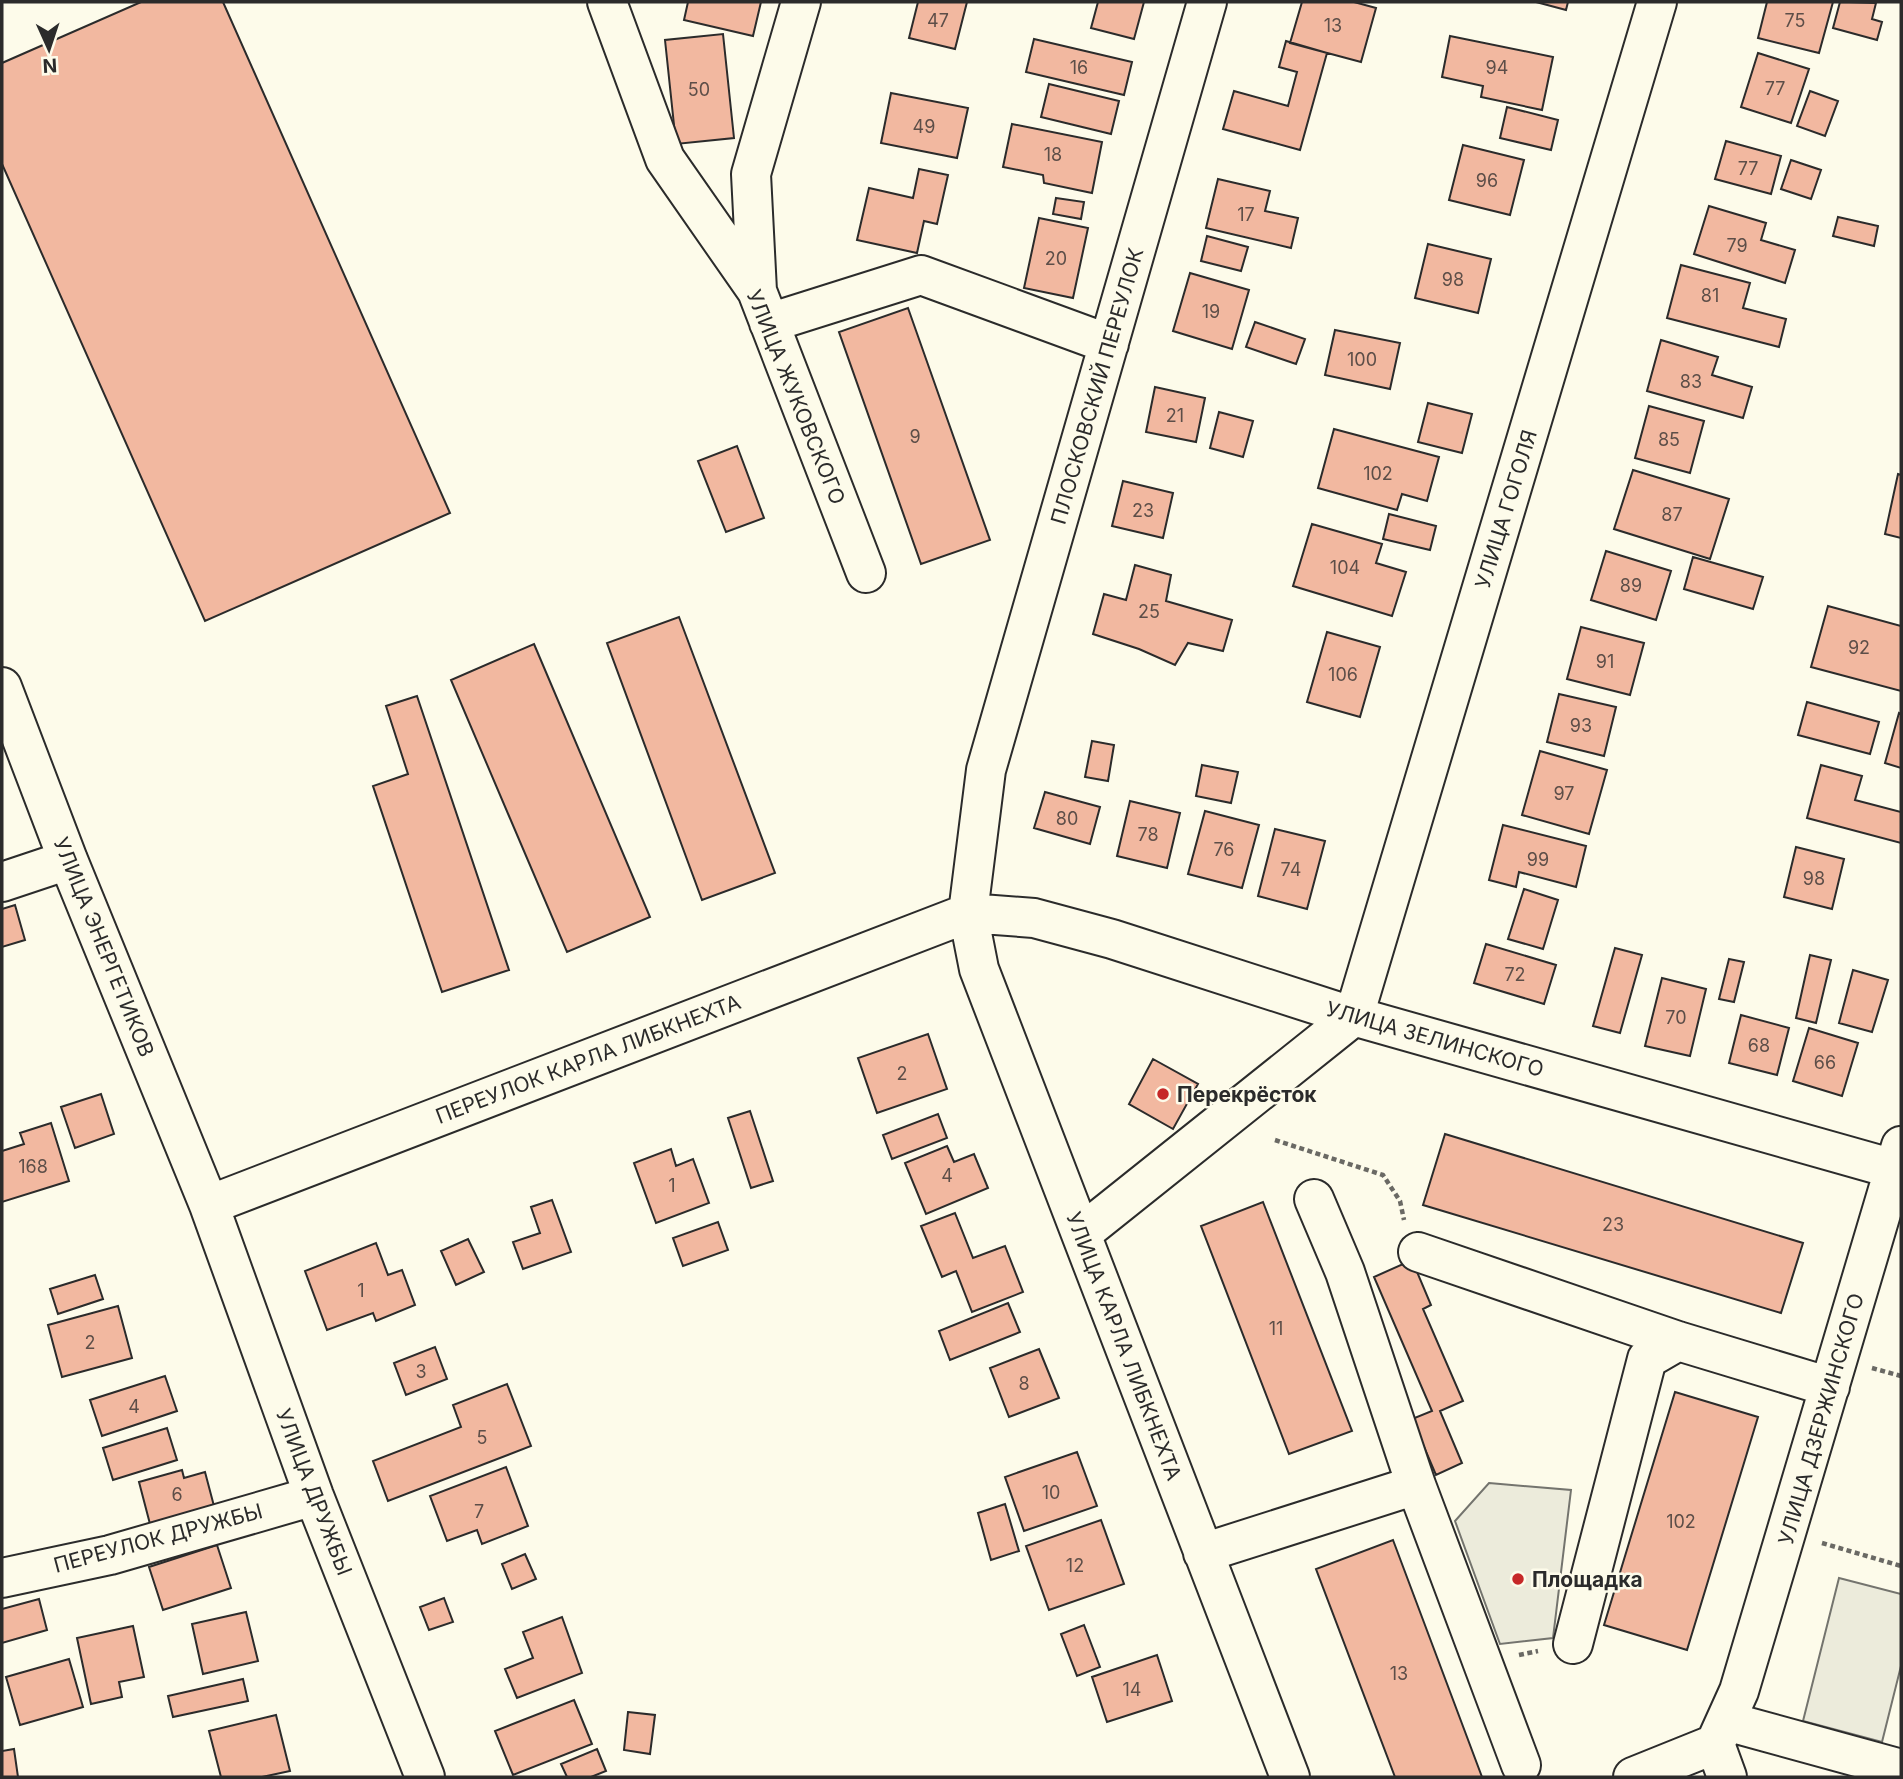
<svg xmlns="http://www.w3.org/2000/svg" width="1903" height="1779" font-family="Inter,sans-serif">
<rect width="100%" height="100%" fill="#fdfbea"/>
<path fill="#ecebdb" stroke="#74746e" stroke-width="2" d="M1489 1483 1571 1490 1553 1638 1500 1644 1455 1521Z
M1839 1578 1901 1594V1666L1882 1742 1803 1721Z"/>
<path fill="#f2b8a0" stroke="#2b2b2b" stroke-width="2" d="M141 2H223L450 513 205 621 2 164V63Z
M688 2H761L753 36 684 20Z
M918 2H967L955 49 909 38Z
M1098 2H1144L1134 39 1091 28Z
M1302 2H1354L1376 8 1361 62 1290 43Z
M1536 2H1568L1566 10Z
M1767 2H1833L1819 53 1758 38Z
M1840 2 1876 3 1872 19 1882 22 1877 40 1833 28Z
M723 34 734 138 676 144 665 40Z
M1450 36 1553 57 1542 110 1481 97 1483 86 1442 77Z
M1034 39 1132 62 1124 95 1026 72Z
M1286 41 1327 53 1300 150 1223 129 1234 91 1288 106 1297 72 1279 67Z
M1758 53 1809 69 1791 123 1741 107Z
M1049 84 1119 101 1111 134 1041 117Z
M1810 91 1838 101 1825 136 1797 126Z
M891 93 968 108 957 158 881 143Z
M1507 107 1558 120 1551 150 1500 138Z
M1012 124 1102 142 1092 193 1044 183 1043 175 1003 167Z
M1726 141 1781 156 1771 194 1715 179Z
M1463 145 1524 160 1510 215 1449 200Z
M1791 160 1821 170 1811 199 1781 189Z
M919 169 948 175 937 224 924 221 917 253 857 240 869 188 913 198Z
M1218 179 1270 191 1265 211 1298 218 1291 248 1206 228Z
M1056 198 1084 202 1081 219 1053 214Z
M1709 206 1766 223 1761 240 1795 250 1785 283 1694 254Z
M1838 217 1878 226 1874 246 1833 236Z
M1039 218 1088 228 1073 298 1024 288Z
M1207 236 1248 247 1241 271 1201 261Z
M1428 244 1491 259 1478 313 1415 298Z
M1681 265 1750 283 1743 308 1786 319 1779 347 1667 318Z
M1190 273 1249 290 1232 349 1173 331Z
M908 308 990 540 921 564 839 332Z
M1255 322 1305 339 1296 364 1246 347Z
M1335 330 1400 343 1390 389 1325 375Z
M1661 340 1718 357 1712 375 1752 387 1743 418 1647 391Z
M1155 387 1205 398 1196 442 1146 432Z
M1428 403 1472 414 1462 453 1418 442Z
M1649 406 1704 421 1690 473 1635 458Z
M1219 412 1253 421 1243 457 1210 448Z
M1334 429 1439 457 1427 501 1402 494 1397 510 1318 488Z
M737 446 764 518 726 532 698 461Z
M1633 470 1729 499 1710 559 1614 529Z
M1898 474 1901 475V538L1885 534Z
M1123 481 1173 493 1163 538 1112 526Z
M1389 514 1436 526 1430 550 1383 539Z
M1312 524 1382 544 1376 563 1406 572 1392 616 1293 586Z
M1606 551 1671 571 1656 620 1591 600Z
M1693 557 1763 577 1753 609 1684 589Z
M1135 565 1171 575 1166 601 1232 620 1223 651 1188 643 1175 665 1139 649 1093 634 1104 594 1126 600Z
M1828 606 1901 626V691L1811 667Z
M679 617 775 873 702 900 607 643Z
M1581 627 1644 643 1630 695 1567 679Z
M1327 632 1380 647 1360 717 1307 702Z
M534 644 650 917 567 952 451 680Z
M1559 694 1616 707 1604 756 1547 742Z
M417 696 509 970 442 992 373 786 408 774 386 706Z
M1807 702 1879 722 1870 754 1798 735Z
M1899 713 1901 714V768L1885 763Z
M1092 741 1114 745 1108 781 1085 777Z
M1540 751 1607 770 1589 834 1522 815Z
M1202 765 1238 772 1231 803 1196 796Z
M1821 765 1862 776 1855 800 1901 812V843L1807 818Z
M1045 792 1100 807 1090 844 1034 828Z
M1130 801 1180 813 1167 868 1117 856Z
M1205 811 1259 825 1242 888 1188 874Z
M1503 825 1586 846 1576 887 1519 872 1516 887 1489 880Z
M1275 829 1325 841 1307 909 1258 896Z
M1796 847 1844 859 1832 909 1784 897Z
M1524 889 1558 900 1543 949 1508 939Z
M15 905 25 940 2 947V909Z
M1486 944 1556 965 1544 1004 1474 983Z
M1615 948 1642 955 1620 1033 1593 1026Z
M1810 955 1831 960 1816 1023 1796 1018Z
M1729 959 1744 962 1734 1002 1719 999Z
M1853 970 1888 980 1872 1032 1839 1023Z
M1662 978 1706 989 1690 1056 1645 1046Z
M1741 1015 1789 1028 1777 1075 1729 1063Z
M1809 1028 1858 1043 1842 1096 1793 1081Z
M928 1034 947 1089 877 1113 858 1058Z
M1153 1059 1198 1084 1173 1129 1129 1104Z
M101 1094 114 1134 75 1148 61 1107Z
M750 1111 773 1181 751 1188 728 1118Z
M938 1114 947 1138 892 1159 883 1135Z
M51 1123 69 1181 2 1202V1151L24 1144 20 1133Z
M1445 1134 1803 1243 1781 1313 1423 1205Z
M947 1146 954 1162 974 1154 988 1188 926 1214 905 1163Z
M671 1149 676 1166 693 1159 709 1203 656 1223 634 1163Z
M552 1200 571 1252 523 1269 513 1242 540 1233 531 1207Z
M1263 1202 1352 1431 1289 1454 1201 1226Z
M955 1213 973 1258 1005 1246 1023 1292 972 1312 956 1271 942 1277 921 1226Z
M718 1222 728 1250 683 1266 673 1238Z
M468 1239 484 1272 456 1285 441 1251Z
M376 1243 388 1275 402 1270 415 1305 376 1321 373 1313 327 1330 305 1271Z
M1412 1260 1431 1305 1423 1309 1463 1401 1440 1411 1462 1463 1436 1475 1412 1419 1432 1411 1374 1277Z
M95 1275 103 1299 58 1314 50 1289Z
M1008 1303 1020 1332 950 1360 939 1331Z
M118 1306 132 1358 62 1377 48 1325Z
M435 1347 447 1379 406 1395 394 1363Z
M1039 1349 1059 1398 1009 1417 990 1368Z
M165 1376 177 1411 102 1436 90 1400Z
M507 1384 531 1446 388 1501 373 1461 461 1427 453 1405Z
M1675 1392 1758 1417 1687 1650 1604 1625Z
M167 1428 177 1460 113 1480 103 1448Z
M1077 1452 1097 1506 1024 1531 1005 1477Z
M506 1467 528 1526 482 1544 477 1530 447 1541 430 1496Z
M182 1470 184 1478 205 1472 214 1506 150 1524 139 1482Z
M1005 1504 1019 1551 991 1560 978 1513Z
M1101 1520 1124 1584 1049 1610 1026 1546Z
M1393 1540 1482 1777H1395L1316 1569Z
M217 1545 231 1588 163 1610 149 1567Z
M525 1554 536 1579 512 1589 502 1564Z
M444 1598 453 1622 429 1630 420 1607Z
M39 1599 47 1630 2 1643V1609Z
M246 1612 258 1661 203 1674 192 1624Z
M562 1617 582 1673 517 1698 505 1669 533 1658 523 1632Z
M1084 1625 1100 1667 1077 1676 1061 1634Z
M133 1626 144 1677 119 1682 122 1697 91 1704 77 1638Z
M1157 1655 1172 1701 1107 1722 1092 1677Z
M69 1659 83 1707 20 1725 6 1677Z
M243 1679 248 1701 173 1717 168 1696Z
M574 1700 592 1744 513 1775 495 1731Z
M628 1712 655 1715 650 1754 624 1750Z
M276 1715 290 1771 262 1777H221L209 1731Z
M14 1749 18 1777H2V1751Z
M597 1749 606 1771 591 1777H567L561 1764Z"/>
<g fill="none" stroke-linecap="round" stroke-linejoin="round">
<g stroke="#2b2b2b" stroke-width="42">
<path id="minor" d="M607 2 665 159 757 291 866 573
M1207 2 986 770 968 913 979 969 1290 1777
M757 291 751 174 801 2
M769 323 921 275 1109 344
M2 687 68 860 209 1205 314 1496 425 1777
M2 882 68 860
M1314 1199 1345 1272 1416 1485
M209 1205 968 913 1034 918 1112 939 1339 1012 1901 1171
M1081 1234 1354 1016 1657 2
M1418 1252 1678 1341 1830 1387
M1203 1553 1416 1485 1521 1765
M2 1578 110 1555 314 1496
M1573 1644 1647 1359 1678 1341
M1726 1721 1901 1769
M1633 1777 1715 1744
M1727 1777 1715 1744 1739 1691 1901 1146"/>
</g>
<path stroke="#6a6964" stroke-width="4.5" stroke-dasharray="5 3.5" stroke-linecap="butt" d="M1275 1140 1383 1175 1400 1201 1404 1220
M1872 1368 1901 1376
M1822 1543 1901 1566
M1519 1655 1538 1651"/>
<use href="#minor" stroke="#fdfbea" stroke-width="38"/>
</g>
<g fill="#c62828" stroke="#fdfbea" stroke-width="2.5">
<circle cx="1163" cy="1094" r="7"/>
<circle cx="1518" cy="1579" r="7"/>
</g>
<g text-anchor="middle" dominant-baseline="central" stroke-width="5" stroke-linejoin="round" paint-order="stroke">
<g font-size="18" fill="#5d4e48">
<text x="938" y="20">47</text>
<text x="1795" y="20">75</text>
<text x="1333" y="25">13</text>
<text x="1079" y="67">16</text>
<text x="1497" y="67">94</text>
<text x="1775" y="88">77</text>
<text x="699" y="89">50</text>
<text x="924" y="126">49</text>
<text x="1053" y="154">18</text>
<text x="1748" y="168">77</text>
<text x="1487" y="180">96</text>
<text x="1246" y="214">17</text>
<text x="1737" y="245">79</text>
<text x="1056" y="258">20</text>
<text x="1453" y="279">98</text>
<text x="1710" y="295">81</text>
<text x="1211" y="311">19</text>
<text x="1362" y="359">100</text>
<text x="1691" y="381">83</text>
<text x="1175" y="415">21</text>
<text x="915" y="436">9</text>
<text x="1669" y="439">85</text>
<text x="1378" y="473">102</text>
<text x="1143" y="510">23</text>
<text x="1672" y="514">87</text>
<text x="1345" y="567">104</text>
<text x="1631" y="585">89</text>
<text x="1149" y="611">25</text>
<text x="1859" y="647">92</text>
<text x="1605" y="661">91</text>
<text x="1343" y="674">106</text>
<text x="1581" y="725">93</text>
<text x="1564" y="793">97</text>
<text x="1067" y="818">80</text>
<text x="1148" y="834">78</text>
<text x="1224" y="849">76</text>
<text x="1538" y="859">99</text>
<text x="1291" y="869">74</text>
<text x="1814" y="878">98</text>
<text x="1515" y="974">72</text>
<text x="1676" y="1017">70</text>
<text x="1759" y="1045">68</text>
<text x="1825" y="1062">66</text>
<text x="902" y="1073">2</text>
<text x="33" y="1166">168</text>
<text x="947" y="1175">4</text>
<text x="672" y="1185">1</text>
<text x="1613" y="1224">23</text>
<text x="361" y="1290">1</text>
<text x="1276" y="1328">11</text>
<text x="90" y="1342">2</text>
<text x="421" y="1371">3</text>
<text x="1024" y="1383">8</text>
<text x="134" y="1406">4</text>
<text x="482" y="1437">5</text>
<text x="1051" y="1492">10</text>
<text x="177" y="1494">6</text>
<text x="479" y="1511">7</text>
<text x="1681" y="1521">102</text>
<text x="1075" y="1565">12</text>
<text x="1399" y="1673">13</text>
<text x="1132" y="1689">14</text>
</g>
<g font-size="21" fill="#2b2b2b" stroke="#fdfbea">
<text transform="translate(1097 386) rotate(-74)">ПЛОСКОВСКИЙ ПЕРЕУЛОК</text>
<text transform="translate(796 397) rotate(68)">УЛИЦА ЖУКОВСКОГО</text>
<text transform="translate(1506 509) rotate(-73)">УЛИЦА ГОГОЛЯ</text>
<text transform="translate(104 947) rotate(68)">УЛИЦА ЭНЕРГЕТИКОВ</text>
<text transform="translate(1435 1039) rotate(16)">УЛИЦА ЗЕЛИНСКОГО</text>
<text transform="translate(588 1059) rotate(-21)">ПЕРЕУЛОК КАРЛА ЛИБКНЕХТА</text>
<text transform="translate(1124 1346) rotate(69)">УЛИЦА КАРЛА ЛИБКНЕХТА</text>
<text transform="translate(1821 1419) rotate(-74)">УЛИЦА ДЗЕРЖИНСКОГО</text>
<text transform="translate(314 1492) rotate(69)">УЛИЦА ДРУЖБЫ</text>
<text transform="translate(158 1538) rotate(-15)">ПЕРЕУЛОК ДРУЖБЫ</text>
</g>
<g font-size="21" font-weight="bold" fill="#2b2b2b" stroke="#fdfbea" text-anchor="start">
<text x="1177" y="1094">Перекрёсток</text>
<text x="1532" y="1579">Площадка</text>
</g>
</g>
<rect width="1903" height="1779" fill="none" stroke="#2b2b2b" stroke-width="7"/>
<g transform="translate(49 49) rotate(177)" stroke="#fdfbea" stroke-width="5" paint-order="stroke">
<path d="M0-5L12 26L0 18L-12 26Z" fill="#2b2b2b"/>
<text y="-10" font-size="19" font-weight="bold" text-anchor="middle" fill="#2b2b2b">N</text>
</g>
</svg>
